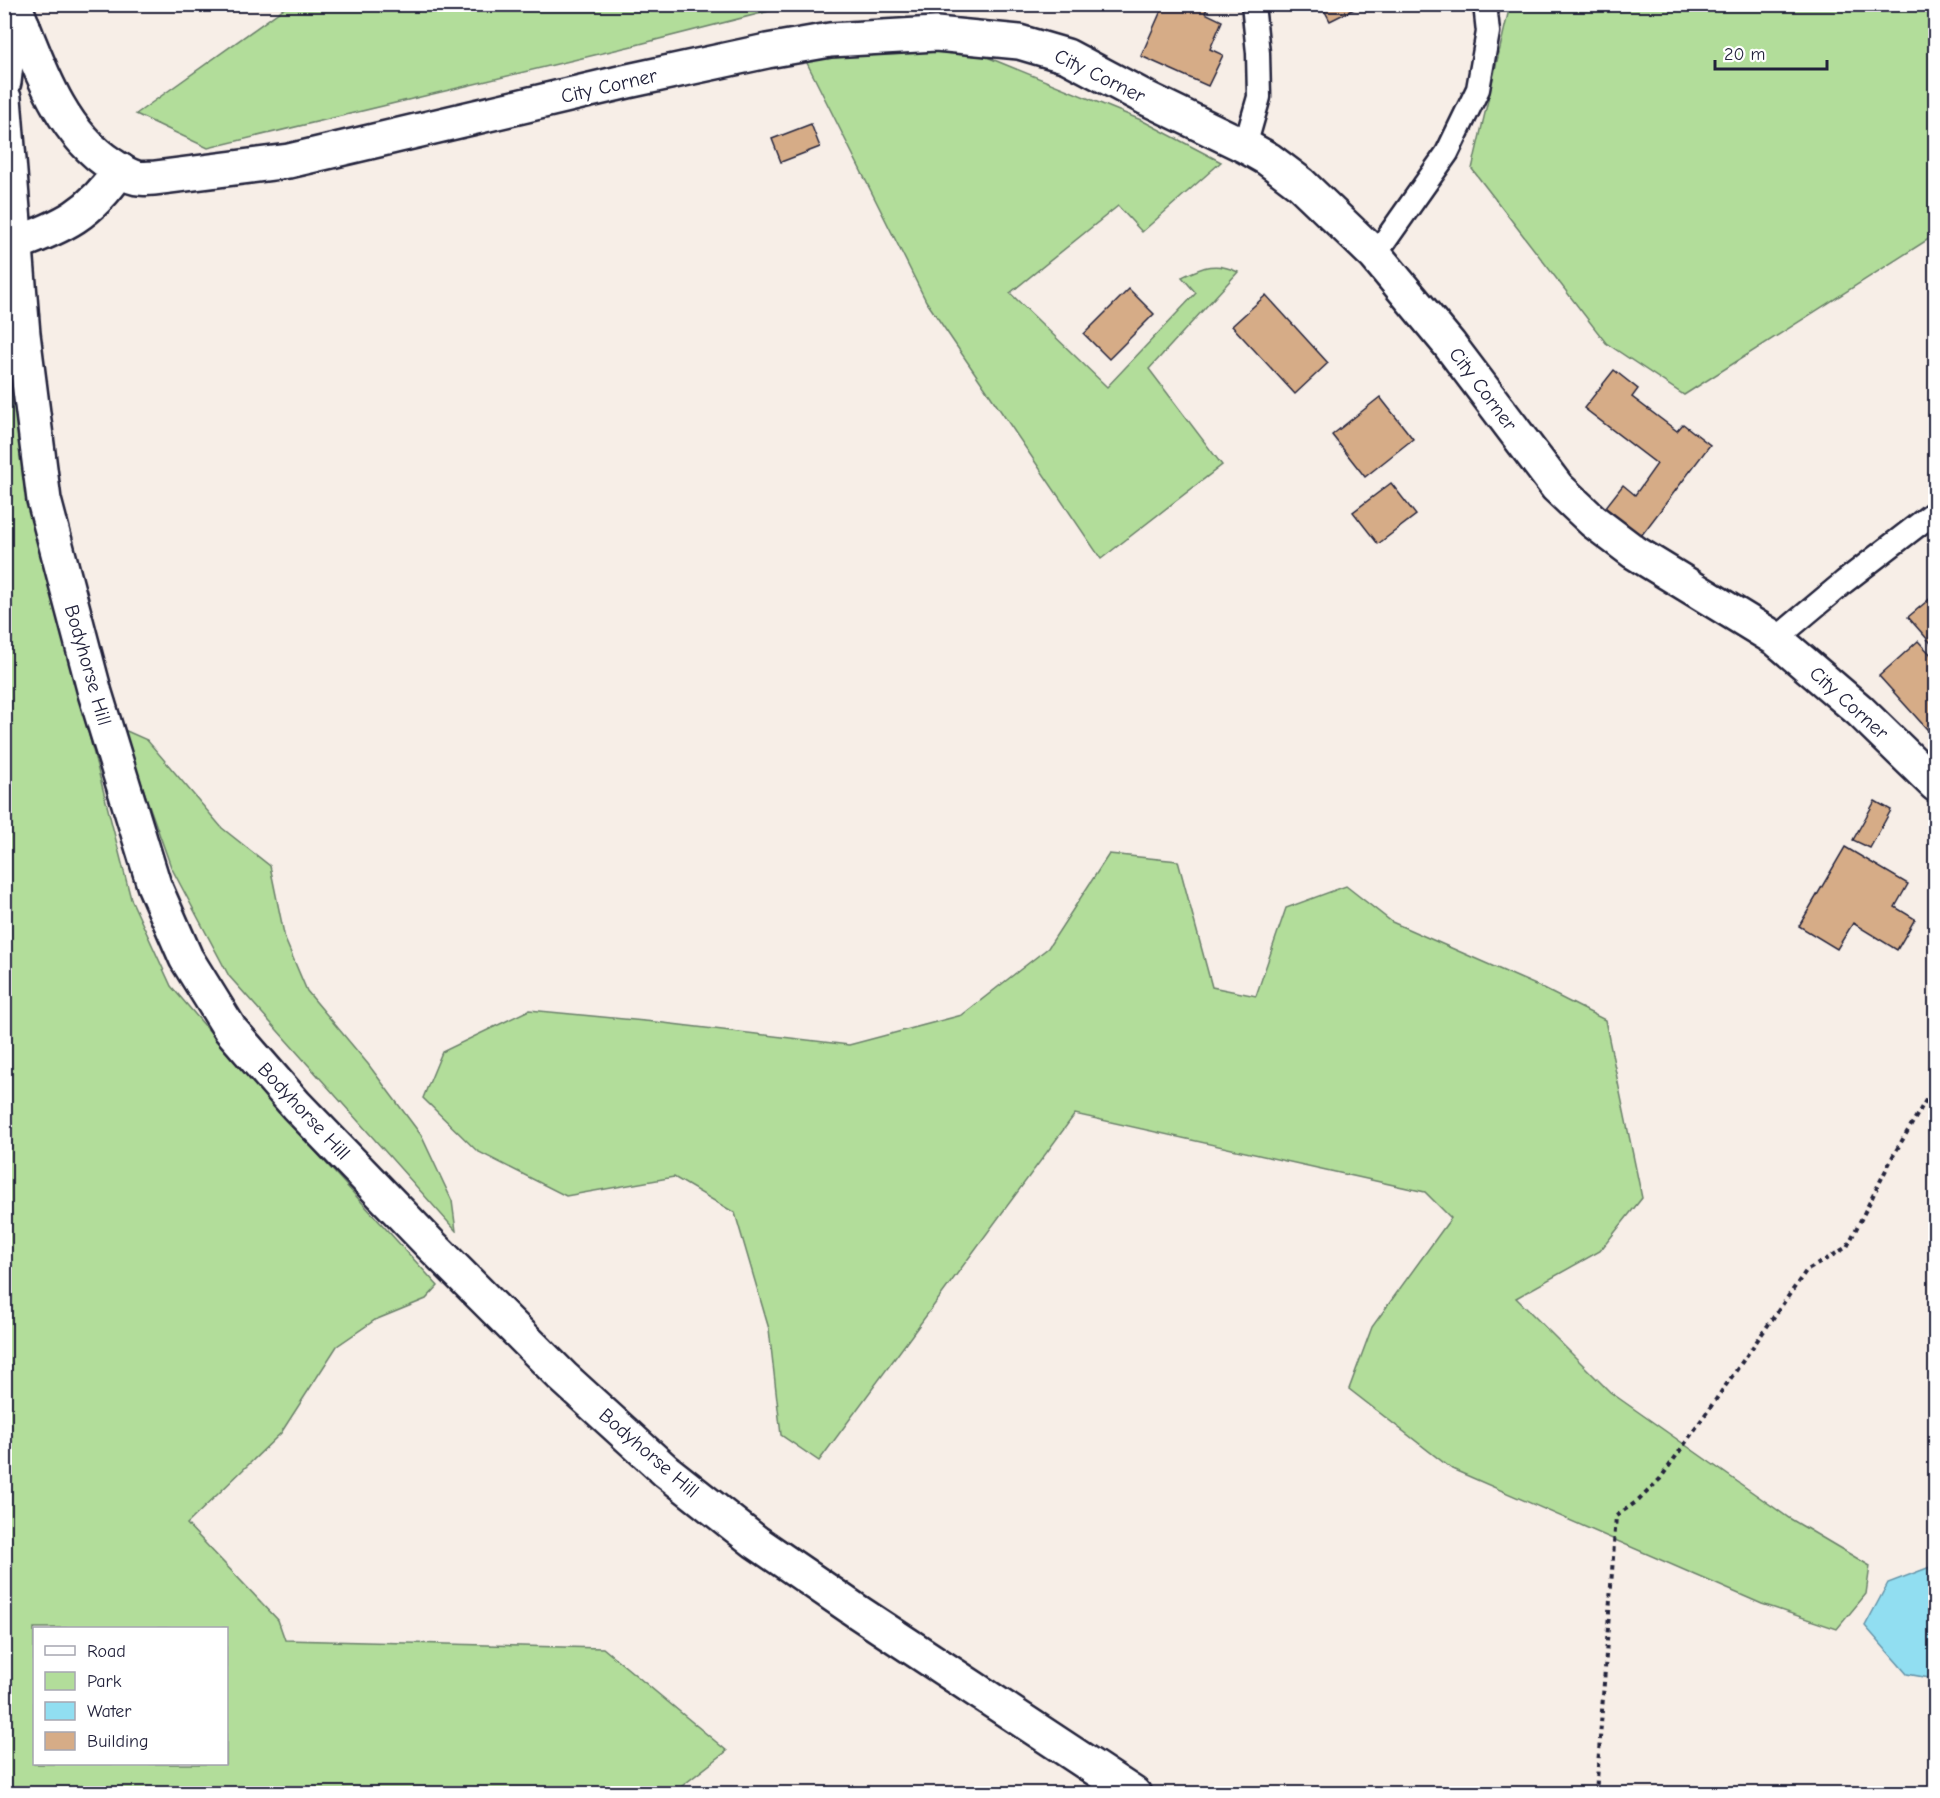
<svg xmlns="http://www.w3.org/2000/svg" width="1940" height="1798" font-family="'Comic Neue',sans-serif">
<rect width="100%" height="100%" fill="#f7eee7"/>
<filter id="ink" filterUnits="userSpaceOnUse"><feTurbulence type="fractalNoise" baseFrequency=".0167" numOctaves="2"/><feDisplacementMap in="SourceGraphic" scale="12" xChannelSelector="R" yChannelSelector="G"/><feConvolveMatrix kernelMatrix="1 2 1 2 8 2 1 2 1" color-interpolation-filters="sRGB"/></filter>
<g filter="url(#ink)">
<path fill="#b2dd9a" stroke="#6a806a" stroke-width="1.5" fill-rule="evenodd" d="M290 4H793V5L632 46 208 148 136 114Z
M1510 5H1935V235L1684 395 1606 343 1472 169Z
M888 47 982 55 1141 120 1221 162 1142 232 1118 206 1010 293 1107 387 1196 293 1182 277C1203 267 1215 261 1238 272L1149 369 1222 465 1101 559 926 301 802 53Z
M4 321 44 559 131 899 171 986 264 1095 438 1286 426 1299 375 1320 337 1346 281 1433 187 1524 278 1620 285 1640 603 1648 727 1751 673 1793H5ZM34 1628H226V1764H34Z
M122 729 147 740 222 828 270 866 285 939 307 991 368 1064 421 1135 452 1201 456 1231 229 976 171 867Z
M1109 854 1178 861 1212 987 1256 996 1286 908 1346 886 1392 922 1538 986 1605 1020 1642 1198 1600 1251 1516 1298 1610 1392 1789 1518 1870 1566 1866 1594 1837 1629 1762 1604 1452 1469 1349 1389 1372 1327 1451 1218 1425 1192 1075 1114 819 1461 781 1435 769 1329 735 1213 674 1177 566 1196 477 1151 423 1098 442 1052 529 1010 655 1022 849 1045 962 1015 1048 948Z"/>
<path fill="#91def1" stroke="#6593a8" stroke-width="1.5" d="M1930 1567H1935V1679L1907 1674 1865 1626 1888 1583Z"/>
<path fill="#d6ac87" stroke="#22223b" stroke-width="1.5" d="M1164 4H1209L1205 13 1222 21 1210 49 1223 55 1208 86 1141 56Z
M1321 4H1364L1330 21Z
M811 124 820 147 781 162 772 139Z
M1129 289 1154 314 1109 359 1084 334Z
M1266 295 1328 363 1295 394 1232 326Z
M1614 370 1638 389 1632 397 1677 431 1683 424 1710 445 1641 536 1605 508 1623 485 1635 495 1657 464 1584 408Z
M1380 397 1413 439 1365 477 1332 435Z
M1391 483 1416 515 1378 544 1353 512Z
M1932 597 1936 601V649L1908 617Z
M1918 641 1936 660V739L1879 676Z
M1875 801 1891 810 1870 848 1853 840Z
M1845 847 1908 884 1895 907 1915 919 1897 950 1853 923 1837 949 1799 926Z"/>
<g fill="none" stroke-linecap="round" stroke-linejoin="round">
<g stroke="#22223b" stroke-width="27">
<path id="lane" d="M1245 146 1259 97 1258 53 1253 4
M1375 255 1447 153 1478 89 1488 32 1485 4
M1776 639 1844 582 1936 511"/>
</g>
<g stroke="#22223b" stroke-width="38">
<path id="street" d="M4 82 9 38 23 26
M4 98 23 334 44 500 95 693 154 885 186 958 230 1029 296 1105 431 1245 563 1377 666 1471 756 1542 858 1612 1134 1794
M15 244C64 226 90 214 120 170"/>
</g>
<g stroke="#22223b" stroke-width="38">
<path id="secondary" d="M14 4C37 60 58 131 112 165 119 170 128 176 137 178 142 179 150 178 155 178L289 161 628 81 767 51 830 40 936 34 1019 42 1067 56 1146 98 1245 146 1268 159 1301 184 1375 255 1449 344 1557 487 1593 521 1634 552 1776 639 1859 710 1936 785"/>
</g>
<path stroke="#22223b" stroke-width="4" stroke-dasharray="4.5 4.5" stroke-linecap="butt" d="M1596 1794 1616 1516 1639 1500 1660 1479 1806 1271 1847 1247 1893 1156 1936 1083"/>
<use href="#lane" stroke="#fff" stroke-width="22"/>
<use href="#street" stroke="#fff" stroke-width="33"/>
<use href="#secondary" stroke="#fff" stroke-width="33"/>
</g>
</g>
<g text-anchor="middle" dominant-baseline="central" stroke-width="6" stroke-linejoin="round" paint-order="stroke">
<g font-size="20" fill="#22223b" stroke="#fff">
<text transform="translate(1100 76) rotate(26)">City Corner</text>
<text transform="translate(609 86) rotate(-13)">City Corner</text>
<text transform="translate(1483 389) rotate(53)">City Corner</text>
<text transform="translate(88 665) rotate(74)">Bodyhorse Hill</text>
<text transform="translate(1849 703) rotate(42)">City Corner</text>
<text transform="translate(304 1111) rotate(47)">Bodyhorse Hill</text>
<text transform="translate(649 1453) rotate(41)">Bodyhorse Hill</text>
</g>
</g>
<rect width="1940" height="1798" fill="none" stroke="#fff" stroke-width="24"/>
<rect x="12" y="12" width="1916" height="1774" fill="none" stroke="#22223b" stroke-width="2" filter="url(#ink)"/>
<rect x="33" y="1627" width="195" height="138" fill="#ffffff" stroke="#a7a7b1" stroke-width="1.5"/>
<rect x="45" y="1646" width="30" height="9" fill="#ffffff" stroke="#a7a7b1" stroke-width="1.5"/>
<text x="87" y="1657" font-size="18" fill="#22223b">Road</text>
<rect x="45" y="1672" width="30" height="18" fill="#b2dd9a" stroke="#a7a7b1" stroke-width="1.5"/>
<text x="87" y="1687" font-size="18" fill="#22223b">Park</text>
<rect x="45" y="1702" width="30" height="18" fill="#91def1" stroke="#a7a7b1" stroke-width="1.5"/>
<text x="87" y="1717" font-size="18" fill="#22223b">Water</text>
<rect x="45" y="1732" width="30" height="18" fill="#d6ac87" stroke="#a7a7b1" stroke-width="1.5"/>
<text x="87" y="1747" font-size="18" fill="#22223b">Building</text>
<path d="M1715 60v9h112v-9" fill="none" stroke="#22223b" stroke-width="3"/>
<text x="1724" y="60" font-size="18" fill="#22223b" stroke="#ffffff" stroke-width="4.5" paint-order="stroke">20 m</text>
</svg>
